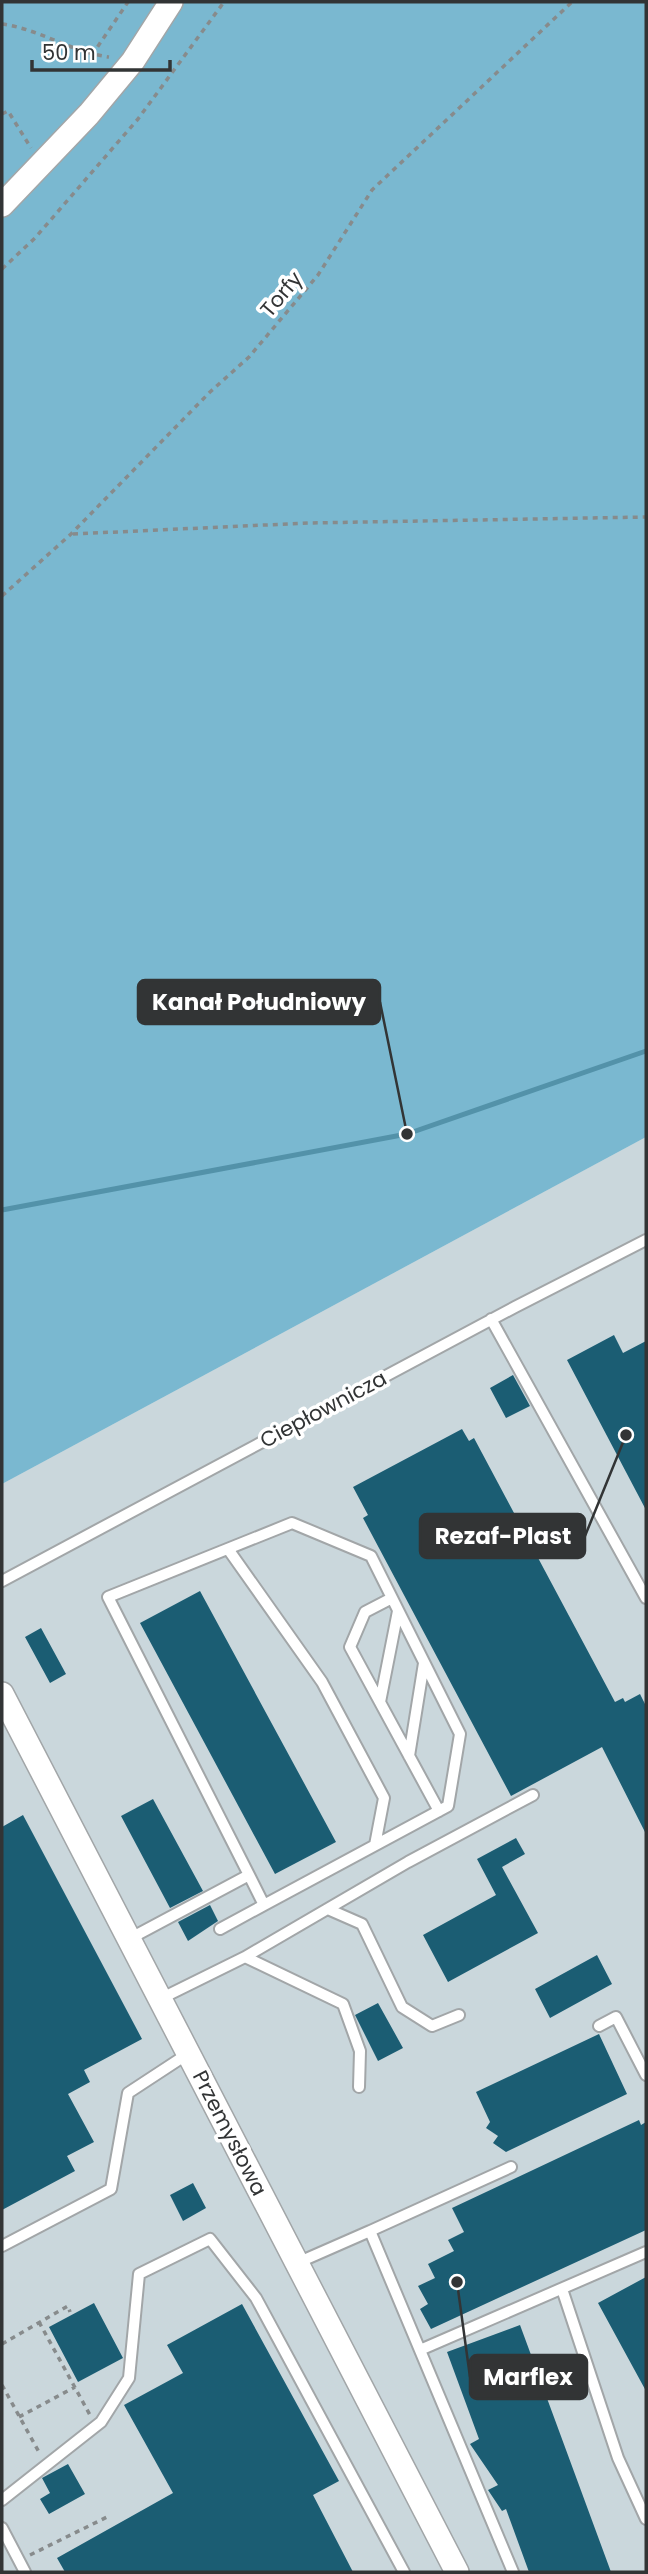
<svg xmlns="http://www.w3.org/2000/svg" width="648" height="2574" font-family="Poppins,sans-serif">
<rect width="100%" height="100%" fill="#dce1e3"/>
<path fill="#cad7dc" d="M646 1137V2572H2V1484Z"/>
<path fill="#7ab8d0" d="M2 2H646V1137L2 1484Z"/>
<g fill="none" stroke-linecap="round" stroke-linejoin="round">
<path stroke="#5392a9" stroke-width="5" d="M2 1210 407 1134 646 1051"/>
</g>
<path fill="#1b5d73" d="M614 1335 623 1353 646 1341V1510L567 1360Z
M513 1375 530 1406 506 1418 490 1388Z
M462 1429 469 1441 474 1438 615 1702 623 1698 625 1702 640 1694 646 1706V1834L602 1747 511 1796 363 1518 368 1515 353 1487Z
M200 1591 336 1842 275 1874 140 1623Z
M41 1628 66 1674 50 1683 25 1637Z
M153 1799 203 1891 170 1908 121 1816Z
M23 1815 142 2039 84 2070 90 2082 68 2094 94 2142 67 2156 75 2171 2 2210V1827Z
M516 1838 525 1854 502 1867 538 1933 448 1982 423 1935 496 1895 477 1859Z
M210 1905 218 1921 188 1941 178 1922Z
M597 1955 612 1984 550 2018 535 1989Z
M378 2003 403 2048 378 2061 355 2015Z
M599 2034 627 2094 506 2152 493 2143 498 2136 486 2128 490 2122 476 2092Z
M639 2120 641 2125 646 2122V2230L431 2329 420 2309 428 2304 418 2286 435 2278 428 2264 454 2251 448 2240 464 2232 452 2208Z
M193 2183 206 2208 183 2221 170 2195Z
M646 2277V2391L598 2303Z
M94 2303 123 2358 78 2382 49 2327Z
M242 2304 339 2481 313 2495 353 2572H65L57 2558 173 2493 124 2405 183 2373 167 2345Z
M520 2325 611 2572H529L506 2509 502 2511 488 2490 498 2485 470 2444 479 2439 447 2352Z
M68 2464 85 2494 49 2514 40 2499 50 2493 42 2478Z"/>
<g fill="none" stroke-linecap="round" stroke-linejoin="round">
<g stroke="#a2a6a8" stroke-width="14">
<path id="service" d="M491 1319 646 1598
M228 1549 322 1682 384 1798 375 1845
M2 1581 515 1307 646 1240
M392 1598 365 1612 350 1647 439 1811
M380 1702 398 1611
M409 1756 424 1663
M249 1875 108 1597 292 1523 371 1556 460 1734 448 1806 264 1905
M330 1910 362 1924 402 2007 432 2026 459 2015
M129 1939 249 1875 264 1905 220 1929
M245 1957 408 1862 533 1795
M160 1999 245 1957 343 2004 360 2051 359 2087
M599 2026 616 2017 646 2075
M370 2231 511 2167
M2 2246 111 2189 128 2093 189 2053
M297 2263 370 2231 513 2572
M562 2289 618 2458 646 2519
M420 2350 646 2252
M2 2500 101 2422 129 2378 139 2274 210 2239 256 2298 404 2572
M2 2528 25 2572"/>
</g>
<g stroke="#a2a6a8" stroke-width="26">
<path id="minor" d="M2 205 89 114 133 61 171 2
M2 1694 457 2572"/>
</g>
<path stroke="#878b8c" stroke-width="3.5" stroke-dasharray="5 5" stroke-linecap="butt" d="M2 24C39 29 71 52 109 57
M92 55 128 2
M2 114 8 111 31 148
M2 269 35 238 138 119 224 2
M73 534 308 523 646 517
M2 596 71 534 210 392 249 357 318 275 372 190 572 2
M39 2322 90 2415
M2 2344 68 2306 70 2312
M2 2385 40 2454
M19 2417 75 2387
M30 2555 107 2517"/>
<use href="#service" stroke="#fff" stroke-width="10"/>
<use href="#minor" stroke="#fff" stroke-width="23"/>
</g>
<g text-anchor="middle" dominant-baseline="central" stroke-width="7" stroke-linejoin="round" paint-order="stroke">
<g font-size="21" fill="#323435" stroke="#fff">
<text transform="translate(281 294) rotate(-50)">Torfy</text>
<text transform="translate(323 1409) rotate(-28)">Ciepłownicza</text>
<text transform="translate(230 2133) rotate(63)">Przemysłowa</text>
</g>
</g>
<path fill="none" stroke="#323435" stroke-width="2.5" d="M407 1134L380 1002M626 1435L585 1536M457 2282L470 2377"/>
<g fill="#323435" stroke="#fff" stroke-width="2.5">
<circle cx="407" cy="1134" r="7"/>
<circle cx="626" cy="1435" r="7"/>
<circle cx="457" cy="2282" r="7"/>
</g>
<g fill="#323435" stroke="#323435" stroke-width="2.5">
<rect x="138" y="980" width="242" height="44" rx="7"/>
<rect x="420" y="1514" width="165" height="44" rx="7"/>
<rect x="470" y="2355" width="117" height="44" rx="7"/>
</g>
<g font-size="23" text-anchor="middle" font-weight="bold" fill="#fff">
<text x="259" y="1010">Kanał Południowy</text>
<text x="503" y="1544">Rezaf-Plast</text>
<text x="528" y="2385">Marflex</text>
</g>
<rect width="648" height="2574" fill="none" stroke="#323435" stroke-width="7"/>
<path d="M32 60v10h138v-10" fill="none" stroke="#323435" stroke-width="3.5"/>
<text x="42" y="60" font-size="21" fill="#323435" stroke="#ffffff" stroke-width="5" paint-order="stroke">50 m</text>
</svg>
